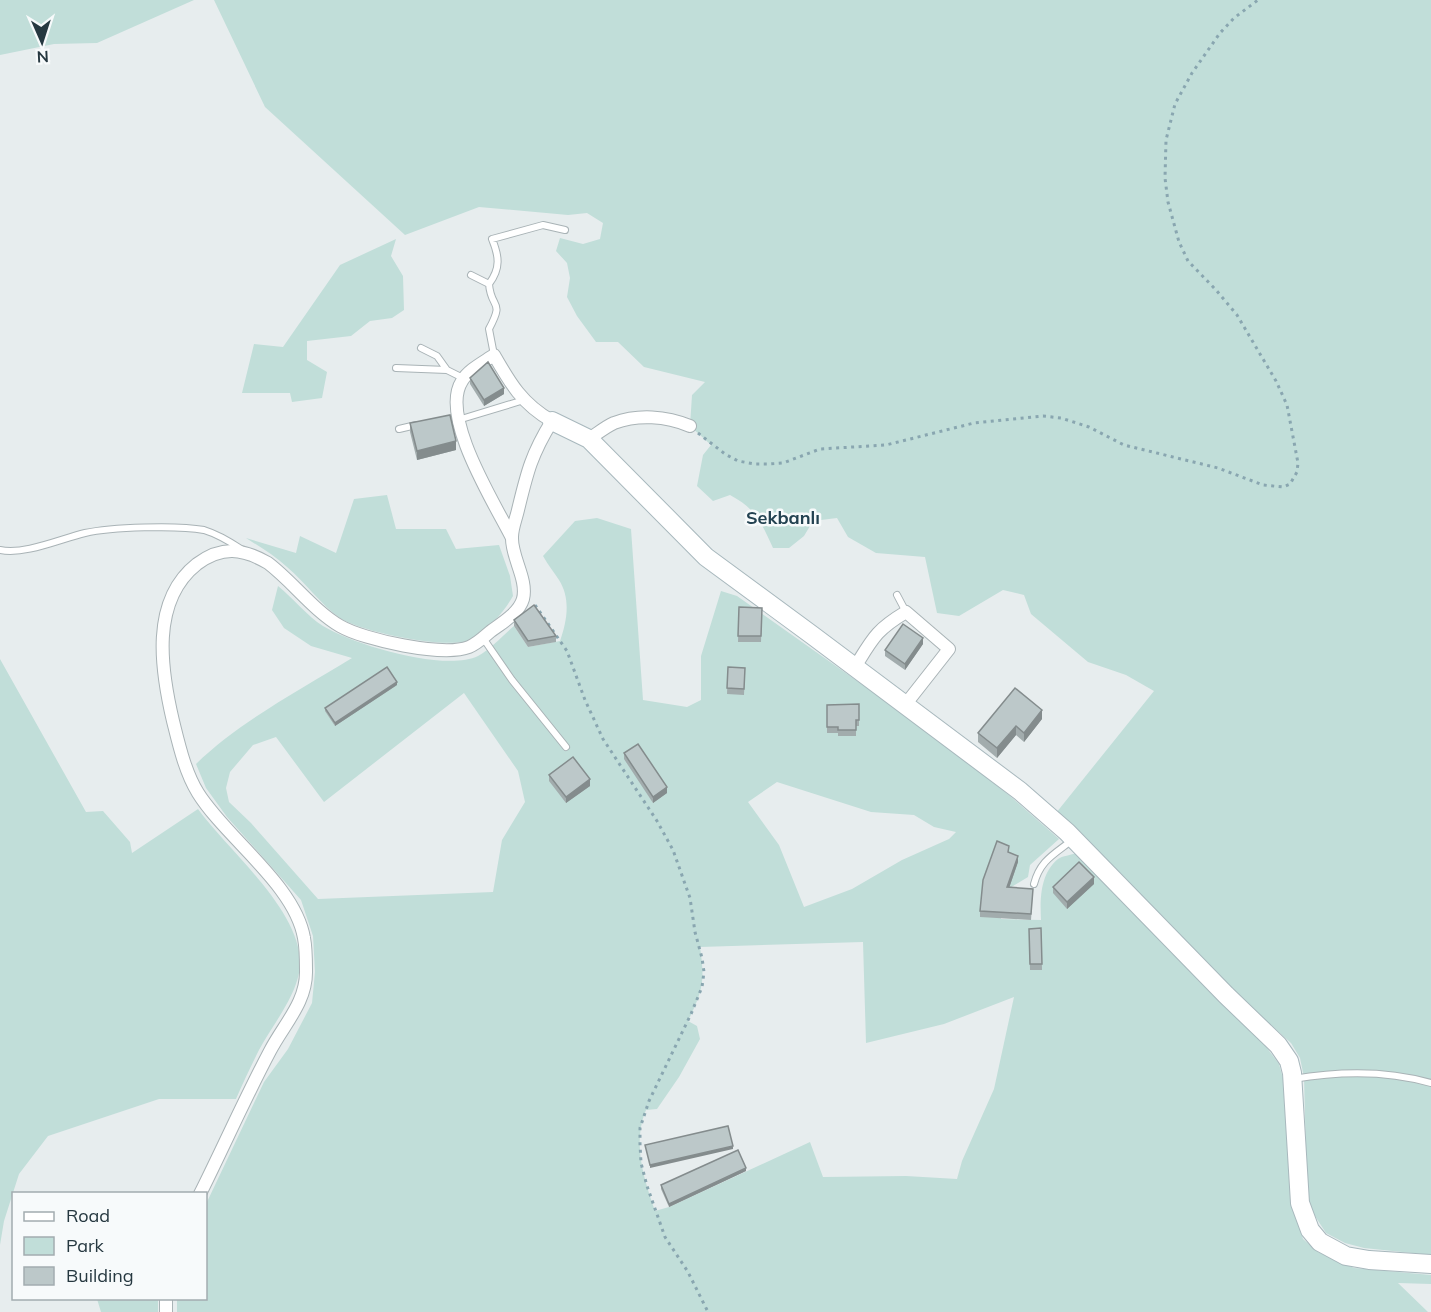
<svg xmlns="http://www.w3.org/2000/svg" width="1431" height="1312" font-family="Mulish,sans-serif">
<rect width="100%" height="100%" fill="#e7edee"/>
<path fill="#c1ded9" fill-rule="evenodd" d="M0 0H194L97 43 54 44 0 55Z
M214 0H1431V1255L1364 1248 1345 1243 1326 1233 1315 1216 1307 1196 1304 1077 1300 1058 1291 1043 1202 963 1056 813 1154 691 1126 675 1088 662 1031 614 1024 595 1003 590 959 616 937 613 925 557 876 553 848 537 837 518 813 521 804 536 789 548H773C761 522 756 509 730 495L713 501 697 486 703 455 711 445 690 426 692 395 705 382 644 367 618 342H596L577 316 567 297 570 278 567 263 556 251 560 238 583 244 600 239 603 223 587 213 568 215 479 207 405 235 265 107Z
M396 239 391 256 403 276 404 310 392 318 370 321 351 336 307 341V360L327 372 322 398 292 402 290 393H242L254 344 283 347 340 265Z
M387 495 396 529H446L456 549 499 545 510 576 513 596C504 612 489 629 473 639 451 651 361 632 340 618 321 605 305 582 287 567 275 556 260 547 246 538L296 553 300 536 336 553 354 499Z
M597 518 631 529 643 700 687 707 701 700V656L721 591 737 596 891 705 907 715 1010 796 1059 839 1030 865 1028 877 1003 892 1001 919 1041 920C1040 899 1040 874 1058 859 1062 856 1071 855 1077 853L1267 1048 1279 1064 1284 1082 1291 1198 1303 1239 1318 1252 1354 1268 1431 1275V1284L1398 1283 1428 1312H177V1299L206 1298V1204L264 1082 288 1049 312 1003 315 972 313 936 301 900 227 817 206 788 196 764C239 722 300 690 352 658L311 646 284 628 272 610 278 586C293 598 307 616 323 626 354 645 445 672 478 656 491 649 503 635 514 626L528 647 560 641C567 621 571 599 559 580 554 572 548 565 543 556L575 521ZM464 693 518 771 525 802 502 840 493 892 318 899 251 823 229 802 226 788 230 772 253 745 276 737 324 802ZM777 782 871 812 914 815 934 827 956 832 949 839 902 860 852 889 804 907 779 845 748 802ZM863 942 866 1043 944 1024 1014 997 994 1089 962 1161 957 1179 906 1176 823 1177 810 1142 669 1207 655 1211C644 1179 632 1143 646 1110L657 1109 679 1077 700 1039 697 1026 688 1021C703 990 705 981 700 947Z
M0 659 86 812 103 811 130 842 132 853 198 809C228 851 310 917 299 973 294 999 272 1026 259 1050 251 1066 243 1083 236 1099H159L48 1136 19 1174 4 1221 0 1245Z
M97 1299H158V1312H101Z"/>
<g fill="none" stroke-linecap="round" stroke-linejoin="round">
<g stroke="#a9b3b6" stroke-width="8">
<path id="lane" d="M471 275 489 284C491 310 505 299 489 329L494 355
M489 284C501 268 499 256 492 239L543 225 565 230
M421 348 437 356 447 370
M396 368 447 370 463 378
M458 420 524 400
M399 429 416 425
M0 550C25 555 60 539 85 533 111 527 178 525 204 530 217 534 229 541 241 549
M897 595 906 612
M483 638 512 680 566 747
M1034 884C1040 861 1053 855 1071 841
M1293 1079C1339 1071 1386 1070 1431 1083"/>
</g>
<g stroke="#a9b3b6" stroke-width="14">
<path id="street" d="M589 439C597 434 605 427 614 423 638 414 666 416 690 426
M855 667C873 638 876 630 906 612L949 649 905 705
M200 1194C224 1146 245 1098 270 1051 284 1024 307 1002 306 970 306 959 306 948 304 938 295 885 226 838 198 793 185 772 179 745 173 721 161 670 150 601 197 564 222 546 242 548 268 563 293 582 313 610 340 626 364 640 443 657 469 647 477 644 484 637 491 631 502 623 519 613 523 599 528 579 511 557 512 537 512 528 516 519 518 510 527 473 531 455 552 421 522 404 510 383 494 355 484 362 468 370 462 381 439 416 495 504 512 538
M166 1298V1312"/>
</g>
<g stroke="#a8b8bd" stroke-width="20">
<path id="secondary" d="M552 421 589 439 706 557 812 635 1020 791 1067 832 1226 995 1278 1045 1289 1061 1292 1073 1300 1203 1310 1230 1320 1242 1346 1256 1369 1260 1431 1264"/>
</g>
<path stroke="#89a6b0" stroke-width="3" stroke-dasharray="3 4.5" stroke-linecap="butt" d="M698 433 725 454 738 461 755 464H769L783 463 820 449 886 445 974 423 1043 416 1061 418 1089 427 1124 445 1218 468 1263 485 1283 487 1290 484 1297 472 1298 463 1287 405 1276 381 1237 315 1216 290 1188 261 1179 242 1168 202 1165 178 1166 140 1175 104 1192 73 1220 33 1234 18 1258 0
M535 605 567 651 585 700 603 739 657 821 673 850 690 898 695 932 702 958 704 972 702 987 691 1014 649 1101 640 1128V1144L641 1163 647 1186 665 1237 688 1272 708 1312"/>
<use href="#lane" stroke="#fff" stroke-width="6"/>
<use href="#street" stroke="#fff" stroke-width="12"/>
<use href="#secondary" stroke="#fff" stroke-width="18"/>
</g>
<path fill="#a2acad" d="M470 378 504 394 484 406 470 384Z
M410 423 456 450 417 460 410 432Z
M739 607 762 608 761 642H738Z
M514 620 556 636V642L528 647 514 626Z
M923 644 905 670 885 656V650Z
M728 667 745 668 744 695 727 694Z
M397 685 335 726 325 711V708Z
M859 704V726H856V736H838V733H827V705Z
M1042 719 1024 742 1016 735 997 758 978 742V733Z
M624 753 667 793 653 803 624 759Z
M549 775 590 786 566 803 549 781Z
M1009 852 1018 862 1009 888 1033 889 1031 920 980 917V911Z
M1094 884 1067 909 1053 893V887Z
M1041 928 1042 970H1030L1029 929Z
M746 1171 669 1207 661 1189V1185Z"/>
<path fill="#848c8d" d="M504 388V394L484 406V400Z
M456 441V450L417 460V451Z
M923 638V644L905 670V664Z
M397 682V685L335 726V723Z
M1042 710V719L1024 742V733Z
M1016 726V735L997 758V748Z
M590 779V786L566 803V797Z
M667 787V793L653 803V797Z
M1018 856V862L1007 894V887Z
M1094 877V884L1067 909V902Z
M733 1146V1149L650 1168V1165Z
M746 1168V1171L669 1207V1204Z"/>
<path fill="#bcc8c9" stroke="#848c8d" stroke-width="1.5" d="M488 362 504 388 484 400 470 378Z
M450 415 456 441 417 451 410 423Z
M534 605 556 636 528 641 514 620Z
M739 607 762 608 761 636H738Z
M903 624 923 638 905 664 885 650Z
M387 667 397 682 335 723 325 708Z
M728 667 745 668 744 689 727 688Z
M1015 688 1042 710 1024 733 1016 726 997 748 978 733Z
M859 704V720H856V730H838V727H827V705Z
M638 744 667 787 653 797 624 753Z
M573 757 590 779 566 797 549 775Z
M997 841 1009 846 1008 852 1018 856 1007 887 1033 889 1031 914 980 911 983 880Z
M1079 862 1094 877 1067 902 1053 887Z
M1041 928 1042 964H1030L1029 929Z
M728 1126 733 1146 650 1165 645 1145Z
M738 1150 746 1168 669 1204 661 1185Z"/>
<g text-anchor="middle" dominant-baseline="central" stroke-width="5" stroke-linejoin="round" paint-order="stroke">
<g font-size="18" font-weight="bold" fill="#234251" stroke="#f7fafb">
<text x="783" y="517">Sekbanlı</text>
</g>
</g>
<rect x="12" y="1192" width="195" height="108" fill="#f7fafb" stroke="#a3acb0" stroke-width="1.5"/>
<rect x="24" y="1212" width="30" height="9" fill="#ffffff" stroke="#a3acb0" stroke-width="1.5"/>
<text x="66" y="1222" font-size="18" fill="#263840">Road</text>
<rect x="24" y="1237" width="30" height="18" fill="#c1ded9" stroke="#a3acb0" stroke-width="1.5"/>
<text x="66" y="1252" font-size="18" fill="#263840">Park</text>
<rect x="24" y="1267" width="30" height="18" fill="#bcc8c9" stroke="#a3acb0" stroke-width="1.5"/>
<text x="66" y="1282" font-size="18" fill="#263840">Building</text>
<g transform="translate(42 42) rotate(177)" stroke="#f7fafb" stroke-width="4.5" paint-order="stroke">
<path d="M0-4.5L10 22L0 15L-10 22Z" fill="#263840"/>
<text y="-9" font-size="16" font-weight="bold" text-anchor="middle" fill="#263840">N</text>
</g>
</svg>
